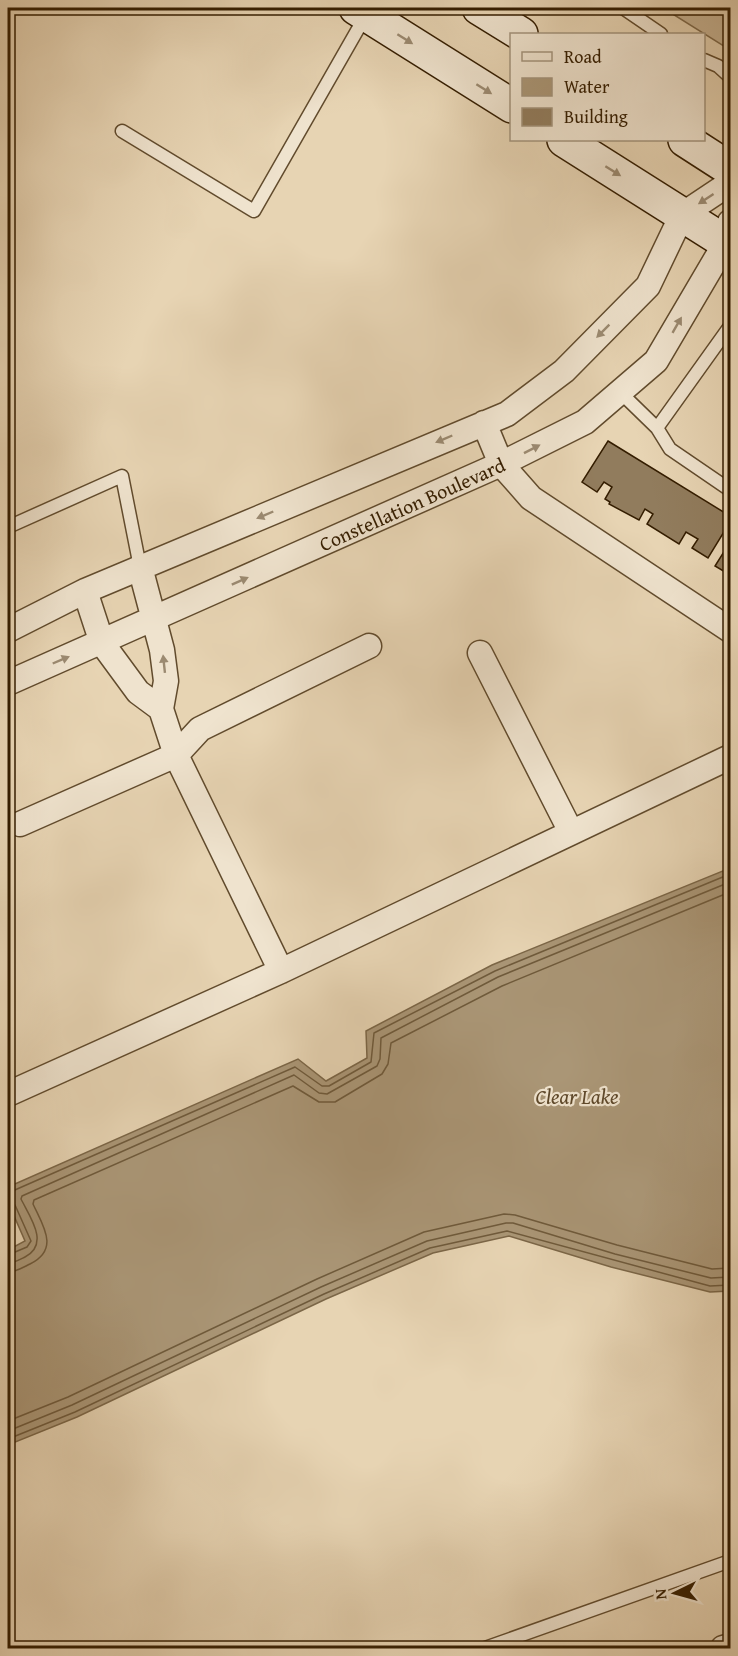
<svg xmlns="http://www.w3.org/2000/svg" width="738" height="1656" font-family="'Gentium Book Plus',serif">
<rect width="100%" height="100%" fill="#e7d4b3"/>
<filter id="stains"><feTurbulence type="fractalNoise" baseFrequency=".00333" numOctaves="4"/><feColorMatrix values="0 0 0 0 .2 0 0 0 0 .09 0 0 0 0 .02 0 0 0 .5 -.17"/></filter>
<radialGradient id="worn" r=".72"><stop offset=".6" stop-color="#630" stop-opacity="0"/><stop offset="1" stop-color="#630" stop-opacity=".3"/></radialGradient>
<path fill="#c9b595" stroke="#7e694a" stroke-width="1.5" d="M663 8H730V50Z"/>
<path fill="#aa9676" stroke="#7b6647" stroke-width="1.5" d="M730 868V1291L710 1292 611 1267 509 1236 433 1253 326 1299 77 1417 8 1445V1250L25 1241 8 1202V1187L298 1059 326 1081 367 1058 366 1031 492 965Z"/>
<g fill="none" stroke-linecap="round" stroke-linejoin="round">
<path stroke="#6f5a3b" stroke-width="1.5" d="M8 1193 295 1067 322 1086H329L371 1062 374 1033 495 971 730 874
M8 1202 15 1205 31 1241 27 1247 8 1255
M8 1263C14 1263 19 1260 25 1257 50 1244 30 1217 21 1199L22 1196 294 1075 319 1093 327 1094 377 1066 380 1059 381 1038 498 977 730 882
M8 1272C16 1272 22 1268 30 1264 60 1249 43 1226 33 1204L34 1200 293 1086 319 1102H335L382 1074 388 1064 391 1043 502 986 730 892
M8 1421 68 1397 317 1279 424 1232 504 1214 515 1215 617 1245 712 1269 730 1268
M8 1431 72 1405 321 1287 427 1241 506 1223H513L615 1254 711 1278 730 1277
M8 1439 75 1412 324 1294 430 1248 507 1231 710 1286 730 1285"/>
</g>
<path fill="#917c5d" stroke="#341d00" stroke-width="1.5" d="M608 441 730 516V522L708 558 692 548 698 539 686 532 679 544 647 524 653 514 645 509 639 520 609 504 610 502 605 499 612 487 604 482 597 492 582 482Z
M730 542V575L715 566Z"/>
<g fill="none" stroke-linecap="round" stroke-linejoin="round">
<g stroke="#614b2d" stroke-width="15">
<path id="lane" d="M623 8 661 34
M704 60 718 66 730 77
M122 131 254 211 366 15
M620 392 657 428 730 326
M657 428 670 449 730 490
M8 527 122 476 140 567
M485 1648 730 1561"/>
</g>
<g stroke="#614b2d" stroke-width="27">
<path id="street" d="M484 423 501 464 531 498 730 630
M140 567 162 650 166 681 161 709 176 755 281 971
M85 591 102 643 138 692 161 709
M8 630 85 591 507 414 564 371 648 286 682 215 730 183
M480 653 571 832
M8 683 501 464 585 422 656 361 726 242 730 222
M20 824 176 755 200 729 369 646
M8 1094 281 971 730 757
M723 1648 730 1646"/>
</g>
<g stroke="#341d00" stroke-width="36">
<path id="secondary" d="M356 8 512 106
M479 8 521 34
M564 140 730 245
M685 140 730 169"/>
</g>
<use href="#lane" stroke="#efe3ce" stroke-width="12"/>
<use href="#street" stroke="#efe3ce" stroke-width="24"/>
<use href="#secondary" stroke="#efe3ce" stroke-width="33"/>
</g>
<defs><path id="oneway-solid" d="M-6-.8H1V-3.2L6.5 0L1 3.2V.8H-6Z" transform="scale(1.5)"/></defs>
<g fill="#9b8a71">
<use href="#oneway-solid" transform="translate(405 39) rotate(32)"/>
<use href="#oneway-solid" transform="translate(484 89) rotate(32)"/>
<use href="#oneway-solid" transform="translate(613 171) rotate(32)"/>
<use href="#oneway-solid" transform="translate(706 199) rotate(147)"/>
<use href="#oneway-solid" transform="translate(677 325) rotate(-60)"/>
<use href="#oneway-solid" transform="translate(603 331) rotate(135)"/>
<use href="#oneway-solid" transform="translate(444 439) rotate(157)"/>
<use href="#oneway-solid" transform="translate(532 449) rotate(-27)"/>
<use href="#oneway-solid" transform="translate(265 515) rotate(157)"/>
<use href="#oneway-solid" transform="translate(240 581) rotate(-24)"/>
<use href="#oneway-solid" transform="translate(61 660) rotate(-23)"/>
<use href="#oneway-solid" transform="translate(164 664) rotate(-96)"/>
</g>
<g text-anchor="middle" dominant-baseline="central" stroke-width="4.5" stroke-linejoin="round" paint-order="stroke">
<g font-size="20" fill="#341d00" stroke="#efe3ce">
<text transform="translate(412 504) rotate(-24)">Constellation Boulevard</text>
</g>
<g font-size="21" font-style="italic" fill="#5d4729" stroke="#efe3ce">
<text x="577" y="1096">Clear Lake</text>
</g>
</g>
<rect width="738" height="1656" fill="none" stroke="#e7d4b3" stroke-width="30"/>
<rect x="9" y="9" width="720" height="1638" fill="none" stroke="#341d00" stroke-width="3"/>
<rect x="15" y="15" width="708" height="1626" fill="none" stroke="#341d00" stroke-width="1.5"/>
<rect x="510" y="33" width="195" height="108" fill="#efe3ce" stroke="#a4947c" stroke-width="1.5"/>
<rect x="522" y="52" width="30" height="9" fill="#efe3ce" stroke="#a4947c" stroke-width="1.5"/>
<text x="564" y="63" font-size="18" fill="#341d00">Road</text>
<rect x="522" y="78" width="30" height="18" fill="#aa9676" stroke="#a4947c" stroke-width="1.5"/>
<text x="564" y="93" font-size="18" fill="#341d00">Water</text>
<rect x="522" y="108" width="30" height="18" fill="#917c5d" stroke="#a4947c" stroke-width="1.5"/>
<text x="564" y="123" font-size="18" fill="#341d00">Building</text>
<g transform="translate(675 1593) rotate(265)" stroke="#efe3ce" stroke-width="4.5" paint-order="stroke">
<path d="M0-4.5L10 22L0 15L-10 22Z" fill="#341d00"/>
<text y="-9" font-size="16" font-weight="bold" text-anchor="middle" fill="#341d00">N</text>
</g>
<rect width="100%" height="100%" filter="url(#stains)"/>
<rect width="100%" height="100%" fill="url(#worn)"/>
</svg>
